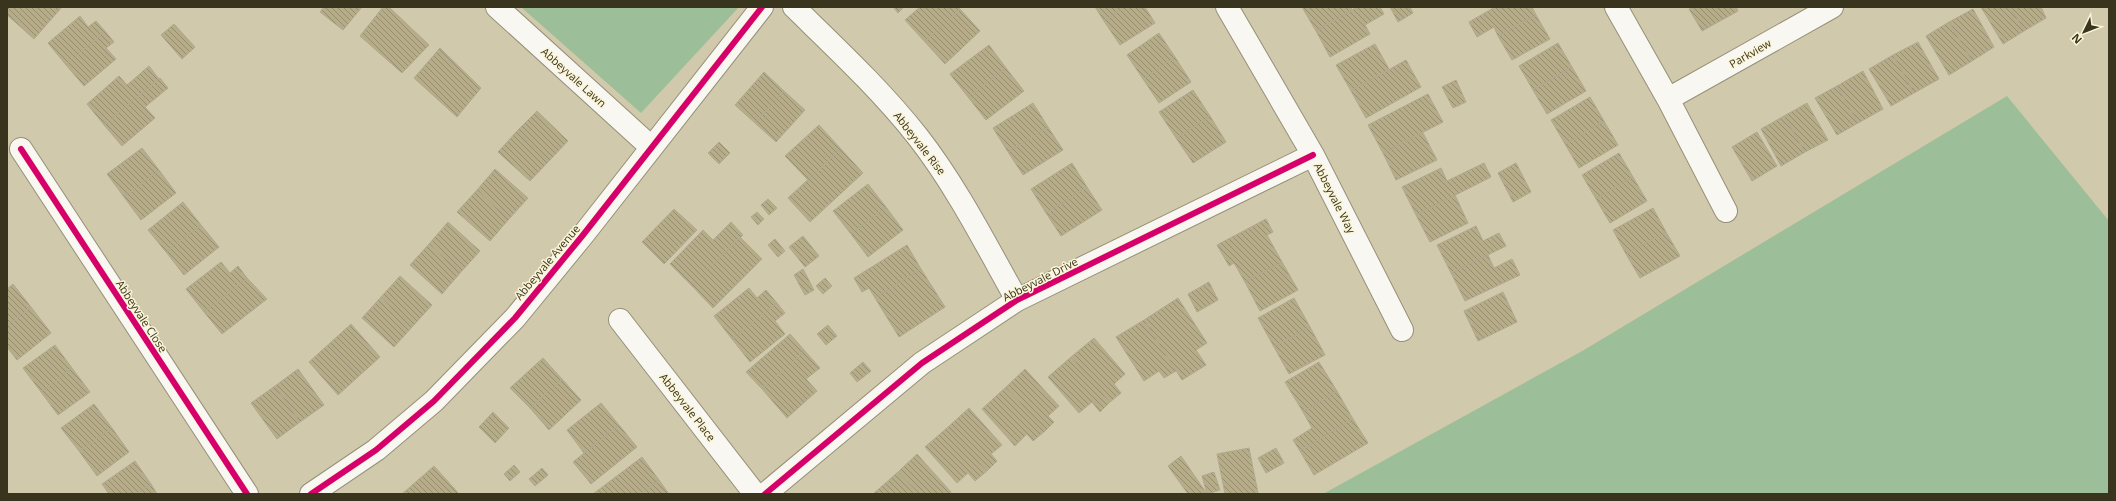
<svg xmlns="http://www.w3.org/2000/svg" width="2116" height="501" font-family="'Open Sans',sans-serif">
<defs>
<pattern id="building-back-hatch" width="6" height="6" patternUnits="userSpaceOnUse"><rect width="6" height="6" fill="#b6ac87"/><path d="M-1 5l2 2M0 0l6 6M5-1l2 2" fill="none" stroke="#958d6e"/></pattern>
</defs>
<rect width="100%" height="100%" fill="#d1c9ab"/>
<path fill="#9cbf9a" d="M521 7H739L641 113Z
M2007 96 2109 221V494H1323L1584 350Z"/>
<path fill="url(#building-back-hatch)" stroke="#afa991" d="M7 7H26L14 21 7 15Z
M26 7H62L34 39 14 21Z
M324 7H362L343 30 320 12Z
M383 7H389L429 45 402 73 360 36Z
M893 7H904L898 13Z
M920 7H958L960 9 925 42 905 20Z
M1095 7H1125L1104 21Z
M1125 7H1145L1155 23 1120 45 1104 21Z
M1302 7H1351L1352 10 1316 31Z
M1357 7H1380L1384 14 1365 25 1370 34 1330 57 1316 31Z
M1390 7H1410L1413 13 1398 22Z
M1495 7H1532L1536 15 1498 36 1494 27 1477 37 1469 22Z
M1693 7H1736L1738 11 1702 31 1689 9Z
M1981 7H2011L2024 31 2003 44Z
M2011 7H2041L2046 18 2024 31Z
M960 9 980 31 945 64 925 42Z
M1973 9 1994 47 1972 61 1949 22Z
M1536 15 1550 39 1512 60 1498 36Z
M80 16 88 27 96 21 105 31 66 65 48 43Z
M1949 22 1972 61 1949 75 1926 36Z
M174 24 195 47 182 59 161 35Z
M105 31 114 42 106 48 116 59 84 86 66 65Z
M1159 33 1175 57 1143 79 1127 55Z
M1918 42 1939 79 1914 93 1893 55Z
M1558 43 1572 67 1533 90 1519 66Z
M1375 44 1389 69 1351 91 1336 65Z
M989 45 1006 68 968 97 950 74Z
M440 48 481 88 457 117 414 78Z
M1893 55 1914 93 1891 106 1869 69Z
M1175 57 1191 82 1159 103 1143 79Z
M1406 60 1421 87 1366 118 1351 91Z
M149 66 159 79 104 125 87 104 119 76 127 85Z
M1572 67 1586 91 1547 114 1533 90Z
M1006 68 1024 91 986 120 968 97Z
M1863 71 1883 109 1858 123 1837 86Z
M764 72 784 91 755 123 735 105Z
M160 78 168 88 145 107 155 118 122 146 104 125Z
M1456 80 1466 102 1453 108 1442 87Z
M1837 86 1858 123 1837 135 1815 98Z
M1193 90 1210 116 1176 138 1159 112Z
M784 91 805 110 776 142 755 123Z
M1428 94 1443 122 1383 153 1368 125Z
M1590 97 1604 121 1565 144 1551 120Z
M1033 103 1048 127 1008 152 993 128Z
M1807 103 1828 140 1805 152 1784 116Z
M537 111 568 141 549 161 517 131Z
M1210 116 1226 142 1193 163 1176 138Z
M1784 116 1805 152 1781 166 1761 129Z
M1604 121 1618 145 1579 168 1565 144Z
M819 125 841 149 808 180 785 156Z
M1048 127 1063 150 1023 175 1008 152Z
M517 131 549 161 530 181 498 152Z
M1757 132 1777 166 1752 181 1732 147Z
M1423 133 1437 160 1396 180 1383 153Z
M719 142 730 153 719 164 708 153Z
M142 148 159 170 124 197 107 174Z
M841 149 863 173 810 222 788 198Z
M1619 153 1633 177 1596 199 1582 175Z
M1072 163 1087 187 1046 213 1031 189Z
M1484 163 1491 177 1416 215 1402 187 1441 168 1447 181Z
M1516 163 1531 192 1513 202 1498 173Z
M495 169 528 198 509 219 477 190Z
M159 170 176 193 141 220 124 197Z
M1633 177 1647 201 1610 223 1596 199Z
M868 184 886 207 851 234 833 211Z
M1087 187 1102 210 1061 236 1046 213Z
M477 190 509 219 490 241 457 212Z
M1455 195 1468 223 1430 242 1416 215Z
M768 199 777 208 769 215 761 205Z
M183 202 201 225 166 252 148 230Z
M886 207 903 230 868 257 851 234Z
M1653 208 1666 232 1626 254 1613 230Z
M674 209 697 230 664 264 642 242Z
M757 212 764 219 758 225 751 217Z
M1266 219 1273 232 1267 235 1282 262 1245 282 1234 263 1229 266 1217 245Z
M448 222 480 251 461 272 429 244Z
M731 222 743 235 692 286 670 264 703 230 713 240Z
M201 225 219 247 184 275 166 252Z
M1476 226 1483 241 1499 233 1506 246 1451 273 1437 245Z
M1666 232 1680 256 1640 278 1626 254Z
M803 236 819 256 805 267 789 247Z
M740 237 762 259 713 308 692 286Z
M775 239 785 251 778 257 768 245Z
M429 244 461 272 442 294 410 265Z
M907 245 921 269 875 298 869 288 862 292 854 278Z
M1488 255 1494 268 1512 259 1520 275 1465 301 1451 273Z
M221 262 230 273 238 266 247 278 204 312 186 289Z
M1282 262 1298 290 1260 311 1245 282Z
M803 269 814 290 805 295 794 275Z
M921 269 945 307 899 337 875 298Z
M400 276 432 305 413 326 381 297Z
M247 278 267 299 222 334 204 312Z
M825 278 832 286 823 294 816 286Z
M1209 282 1218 300 1197 312 1188 294Z
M13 284 31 307 7 326V289Z
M749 288 757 298 766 290 777 303 732 339 714 316Z
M1503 292 1517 322 1478 341 1464 311Z
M381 297 413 326 394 347 362 318Z
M1178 298 1207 343 1196 350 1206 365 1182 380 1144 320Z
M1294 298 1310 327 1274 347 1258 318Z
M777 303 785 313 775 321 785 334 750 362 732 339Z
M31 307 51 333 17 360 7 347V326Z
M1144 320 1176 371 1164 378 1159 371 1144 381 1116 337Z
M351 324 380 357 359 376 330 343Z
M828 325 837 336 826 345 817 334Z
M1310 327 1325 355 1289 374 1274 347Z
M790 334 805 351 762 389 746 372Z
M1094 338 1125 374 1114 384 1121 393 1110 402 1071 357Z
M330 343 359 376 338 395 309 362Z
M55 345 72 368 41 392 23 368Z
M805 351 820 368 806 379 817 391 787 418 762 389Z
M1071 357 1110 402 1100 412 1092 402 1079 413 1048 377Z
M543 358 562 379 530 408 510 388Z
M863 362 871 371 857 382 850 373Z
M1319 362 1337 391 1303 412 1285 382Z
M72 368 90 392 58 415 41 392Z
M298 369 324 405 300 422 275 386Z
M1025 369 1059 406 1048 416 1054 422 1045 431 1006 387Z
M562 379 581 400 549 430 530 408Z
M275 386 300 422 277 439 251 403Z
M1006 387 1045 431 1033 441 1027 434 1015 446 982 409Z
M1337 391 1353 419 1300 451 1293 440 1312 428 1303 412Z
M601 403 619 425 584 453 567 430Z
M94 404 112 428 79 451 61 428Z
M969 408 1002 445 991 454 997 461 987 471 948 427Z
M493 412 509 428 495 443 479 427Z
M1353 419 1368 443 1314 475 1300 451Z
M619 425 637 447 591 484 573 462Z
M948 427 987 471 975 481 968 473 957 483 925 447Z
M112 428 129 452 97 476 79 451Z
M1249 448 1258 493 1225 494 1217 454Z
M1276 448 1284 463 1266 473 1258 458Z
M917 454 951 492 949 494H919L898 472Z
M1181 456 1207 494H1188L1168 466Z
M642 457 659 480 641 494H593Z
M135 461 151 484 136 494H109L102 484Z
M514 465 520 472 510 481 504 474Z
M434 466 453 487 446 494H402Z
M542 468 548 475 535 486 529 479Z
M898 472 919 494H873Z
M1214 472 1220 490 1207 494 1202 476Z
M659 480 669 494H641Z
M151 484 157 494H136Z
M453 487 459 494H446Z"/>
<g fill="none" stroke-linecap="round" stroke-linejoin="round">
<g stroke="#969078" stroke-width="24">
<path id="minor" d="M497 7 651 147
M794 7C837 49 881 90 918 137 957 187 986 245 1017 300
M1227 7 1313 155 1402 330
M1616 7 1668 99 1726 211
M1668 99 1832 7
M21 149 247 494
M620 320 755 494
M311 494 376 450 434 401 515 318 583 235 762 7
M765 494 922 363 1017 300 1313 155"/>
</g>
<use href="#minor" stroke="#f8f7f2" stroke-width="22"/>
<g stroke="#faf4d8" stroke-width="8">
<path id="cycleway" d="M21 149 247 494
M311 494 376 450 434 401 515 318 583 235 762 7
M765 494 922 363 1017 300 1313 155"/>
</g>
<use href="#cycleway" stroke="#d6006c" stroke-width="6"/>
</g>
<g text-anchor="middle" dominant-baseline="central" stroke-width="3" stroke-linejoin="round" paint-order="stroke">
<g font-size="11" fill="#39341d" stroke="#faf4d8">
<text transform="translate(1750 53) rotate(-30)">Parkview</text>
<text transform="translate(574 77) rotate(42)">Abbeyvale Lawn</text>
<text transform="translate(920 143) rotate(52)">Abbeyvale Rise</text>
<text transform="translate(1335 198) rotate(63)">Abbeyvale Way</text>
<text transform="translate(547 262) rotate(-50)">Abbeyvale Avenue</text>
<text transform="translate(1040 279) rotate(-27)">Abbeyvale Drive</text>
<text transform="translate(142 316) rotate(57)">Abbeyvale Close</text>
<text transform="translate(688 407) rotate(52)">Abbeyvale Place</text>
</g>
</g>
<rect width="2116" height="501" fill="none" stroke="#39341d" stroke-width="16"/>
<g transform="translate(2084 32) rotate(227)" stroke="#faf4d8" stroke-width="3" paint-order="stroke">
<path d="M0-3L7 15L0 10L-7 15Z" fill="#39341d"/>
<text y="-6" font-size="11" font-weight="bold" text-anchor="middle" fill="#39341d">N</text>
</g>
</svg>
